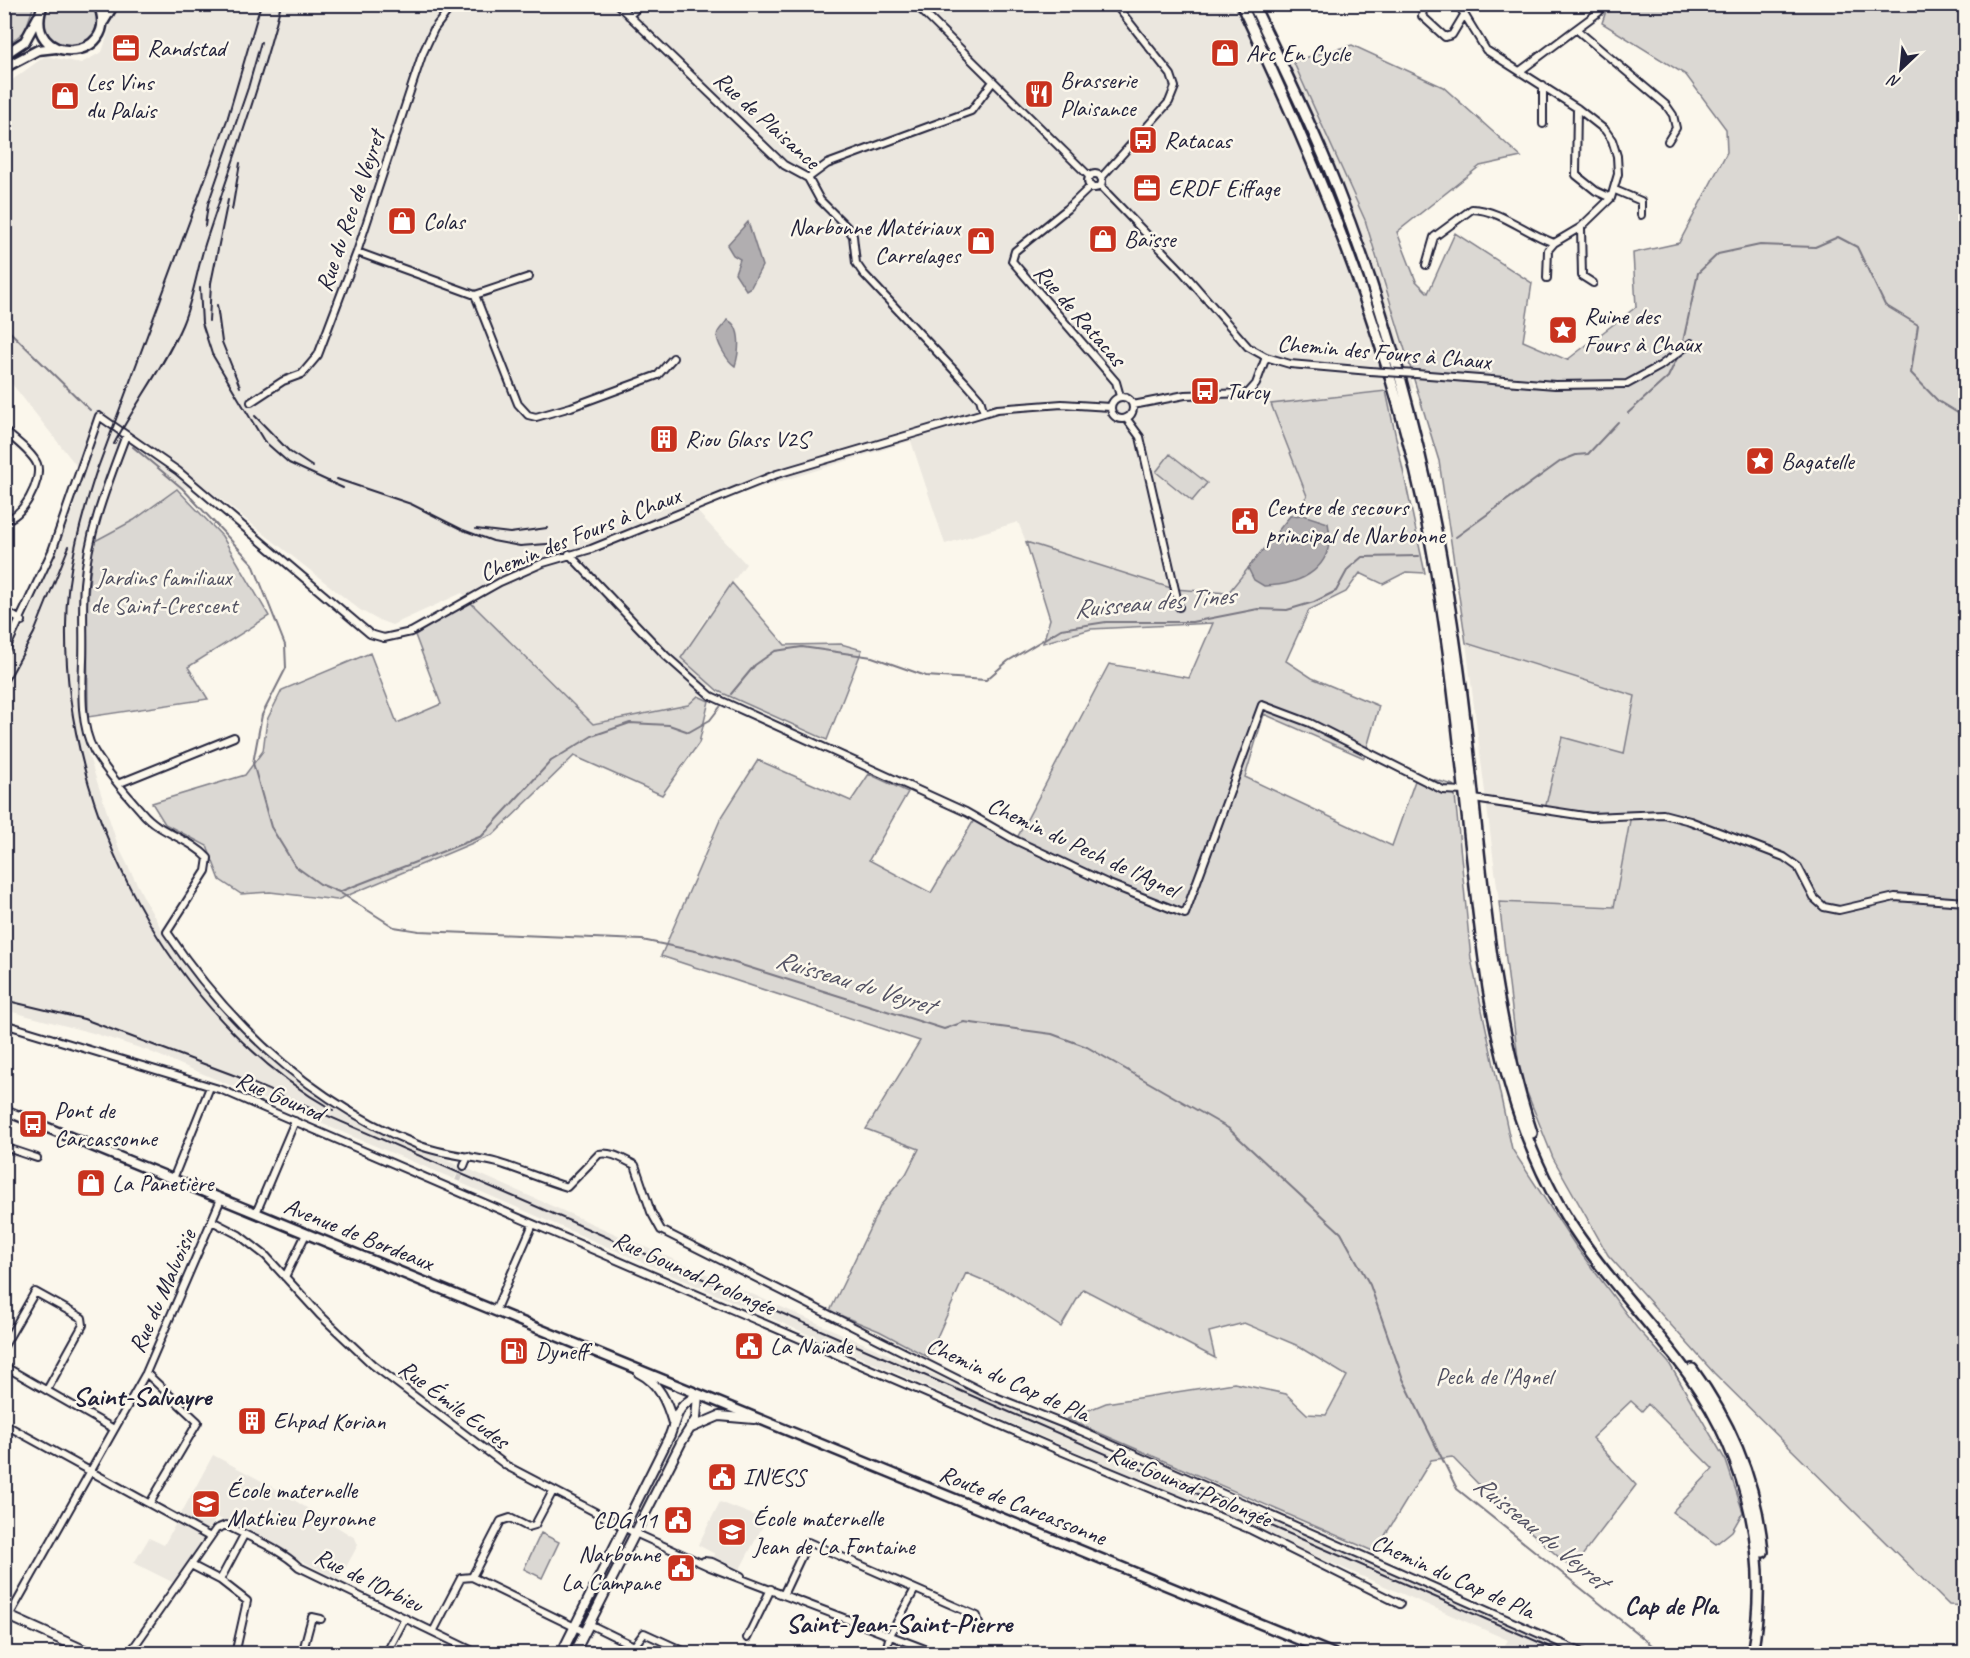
<svg xmlns="http://www.w3.org/2000/svg" width="1970" height="1658" font-family="Caveat,sans-serif">
<rect width="100%" height="100%" fill="#fbf7ec"/>
<filter id="ink" filterUnits="userSpaceOnUse"><feTurbulence type="fractalNoise" baseFrequency=".0167" numOctaves="2"/><feDisplacementMap in="SourceGraphic" scale="12" xChannelSelector="R" yChannelSelector="G"/><feConvolveMatrix kernelMatrix="1 2 1 2 8 2 1 2 1" color-interpolation-filters="sRGB"/></filter>
<g filter="url(#ink)">
<path fill="#ebe7df" d="M107 5H1228L1293 61 1364 220 1414 388 1271 404 1307 496 1228 593 1174 589 1026 542 1018 522 945 544 911 441 694 508 746 564 703 622 681 658 711 684 688 705 593 724 462 593 392 625 376 619 360 610 204 486 177 489 134 520 93 542 87 606 88 717 81 732 118 846 148 906 165 935 248 1039 330 1102 394 1136 461 1167 454 1179 146 1050 93 1033 5 1010V663L24 626 56 552 83 474 5 375 4 86 45 56 81 63 102 52 114 15Z
M1466 643 1636 696 1625 754 1546 809 1631 815 1614 907 1499 902Z
M468 1169 974 1392 1576 1653H1500L1508 1640 461 1183Z
M213 1455 273 1487 355 1538 358 1545 339 1580 217 1517 174 1583 134 1563 149 1538 164 1545Z
M720 1502 766 1520 740 1569 714 1557 715 1554 698 1545Z"/>
<path fill="#dbd8d3" stroke="#7e7d87" stroke-width="1.5" d="M5 4 34 5 25 31 5 47Z
M49 5H92C97 11 99 19 97 27 87 66 25 39 49 5Z
M1608 5H1965V1606L1949 1605 1714 1373 1608 1255 1553 1158 1520 1075 1499 902 1614 907 1631 815 1545 809 1562 737 1624 754 1635 696 1466 643 1439 461 1365 220 1293 61 1352 45 1443 87 1521 157 1480 166 1397 232 1416 281 1428 293 1455 233 1532 283 1523 341 1567 360 1636 307 1633 253 1679 243 1727 152 1726 129 1686 75 1602 23Z
M1386 391 1425 573 1406 572 1383 584 1360 573 1346 592 1309 610 1286 661 1312 678 1379 706 1364 758 1264 714 1245 777 1392 846 1417 775 1454 785 1471 959 1512 1149 1577 1248 1637 1328 1669 1363 1726 1461 1743 1512 1732 1531 1716 1544 1672 1512 1713 1469 1648 1404 1642 1411 1631 1401 1592 1438 1636 1485 1572 1569 1484 1490 1452 1457 1431 1460 1375 1552 1067 1419 1106 1403 1234 1383 1286 1394 1307 1414 1326 1415 1347 1376 1296 1345 1244 1323 1209 1332 1215 1358 1083 1289 1061 1327 1004 1289 966 1273 928 1357 879 1331 830 1311 881 1205 906 1174 919 1149 866 1129 920 1041 661 956 720 820 758 760 851 801 869 774 908 792 869 860 931 893 974 820 1017 838 1109 664 1189 678 1213 623 1091 629 1043 643 1050 619 1026 542 1174 589 1228 593 1307 496 1271 404Z
M1170 454 1207 483 1192 501 1156 472Z
M177 489 222 536 269 616 188 667 208 699 88 717 87 606 93 542 134 520Z
M732 583 785 645 841 644 862 650 827 740 718 691 681 658Z
M470 602 593 724 688 705 698 696 709 701 699 743 662 795 574 756 494 834 337 900 270 892 241 894 220 880 207 846 165 824 152 803 245 775 263 751 267 720 282 690 370 653 397 723 441 704 415 635Z
M541 1533 559 1542 542 1578 524 1569Z"/>
<path fill="#b1aeb0" stroke="#787681" stroke-width="1.5" d="M748 222 762 266 751 287 746 290 735 273 740 259 733 255 727 245Z
M727 320C743 326 739 353 735 366 728 362 714 340 718 332 720 328 725 324 727 320Z
M1303 515 1328 523C1337 567 1303 585 1264 586L1254 580 1248 568 1290 516Z"/>
<g fill="none" stroke-linecap="round" stroke-linejoin="round">
<path stroke="#787681" stroke-width="2" d="M4 326 90 410
M1682 346 1698 273 1718 254 1760 245 1815 247 1838 237 1857 247 1885 305 1918 325 1911 373 1938 401 1966 418
M1628 413 1668 377 1679 354
M133 447 182 488 253 564 285 645 286 668 262 715 253 763 271 827 295 866 320 884 339 892 394 927 419 931 642 940 700 952 944 1029 964 1022 1052 1034 1087 1047 1228 1128 1341 1233 1370 1285 1403 1379 1457 1489 1663 1654
M1456 537 1561 461 1576 455 1588 454 1618 422
M731 694 755 665 775 651 802 647 872 657 926 676 986 680 1008 661 1061 629 1106 622H1192L1258 609 1287 610 1314 602 1336 591 1348 569 1362 557 1419 556
M339 892 482 836 551 761 592 736 630 723 669 725 689 732 710 720 720 707"/>
<path stroke="#d0ccc9" stroke-width="6" stroke-dasharray="6 3" stroke-linecap="butt" d="M458 1181 464 1166"/>
<g stroke="#22223b" stroke-width="10">
<path id="minor" d="M617 4 784 165 808 178 820 200 847 227 853 236 856 263 863 273 966 383 980 399 984 413
M915 4 1090 177
M1424 4 1422 16 1445 37 1452 35 1464 15
M1458 4 1486 50 1577 108 1605 130 1612 140 1617 156 1618 174 1611 198 1581 227 1554 243 1548 250 1547 278
M629 16 641 4
M1576 29 1599 12 1604 4
M1520 71 1576 29 1666 105 1673 115 1676 128 1668 141
M1577 108 1576 175 1596 191 1611 198
M1543 124V85
M1088 181a7 7 0 1 1 14 0a7 7 0 1 1-14 0Z
M808 178 827 164 971 111 992 83
M1101 178 1169 102 1175 87 1171 75 1115 4
M1091 186 1067 209 1015 251 1012 261 1116 382 1120 396
M1100 186 1182 271 1248 347 1266 357 1290 364 1370 371
M1615 190 1641 201V215
M1581 227 1582 276 1593 283
M357 252 475 295 518 404 528 415 536 417 571 407 658 375 673 358
M1426 265 1434 237 1472 209C1501 210 1525 233 1554 243
M475 295 529 277
M1416 374 1555 385 1627 384 1660 366 1691 343
M1111 408a11 11 0 1 1 22 0a11 11 0 1 1-22 0Z
M251 402 283 381 302 374 318 355 357 252 422 55 434 29 453 4
M1133 405 1185 395 1248 393 1256 384 1266 357
M1126 418 1140 437 1179 607
M4 430C14 440 32 452 37 464 43 480 22 519 4 520
M126 435C108 483 88 532 84 584 82 609 84 636 83 661 82 689 80 726 94 751 105 770 127 795 142 812 160 834 190 838 208 858L206 871 167 932C230 1026 311 1102 418 1145 443 1155 472 1156 498 1163 521 1170 544 1180 567 1187L599 1154C611 1151 624 1160 635 1165L651 1212 661 1230 983 1392 1081 1431 1585 1654
M569 554 666 656 711 696 966 812 1015 840 1109 884 1185 914 1262 705 1310 723 1443 790 1464 791 1474 799 1591 817 1663 814 1690 821 1784 857 1798 867 1814 898 1824 907 1839 910 1895 897 1966 902
M4 610 22 621
M4 653 52 551 99 416 178 471 370 634 384 638 411 632 500 582 543 563 591 549 777 474 997 409 1062 404 1110 407
M120 783 234 737
M4 1024 222 1090 273 1112 1058 1450 1251 1530 1400 1604
M4 1147 37 1158
M464 1166 468 1156
M173 1179 210 1087
M256 1213 295 1121
M212 1221 239 1235 266 1256 320 1315 373 1365 507 1466 635 1533 710 1567 938 1654
M285 1277 306 1234
M495 1311 533 1224
M4 1346 35 1292 82 1318 83 1325 47 1390
M4 1366 114 1429
M146 1373 198 1422 150 1503
M4 1424 210 1537
M4 1495V1503
M244 1535 220 1580 191 1565 216 1529 226 1525C250 1538 279 1548 299 1567L479 1654
M704 1561 712 1562 741 1576
M472 1577 501 1521 510 1518 528 1527 535 1525 553 1491
M220 1580 247 1601 236 1650
M784 1593 808 1542 977 1616 979 1624
M9 1616 146 1373 221 1199
M589 1624 634 1646 644 1633 690 1654
M434 1630 461 1578 472 1577 585 1632
M747 1638 771 1589
M129 1654 191 1565
M302 1654 312 1617 321 1619
M386 1654 404 1620
M885 1654 890 1635 915 1589"/>
</g>
<g stroke="#22223b" stroke-width="12">
<path id="tertiary" d="M639 1373C659 1383 667 1402 673 1423
M691 1428 719 1416 754 1419
M4 1614 93 1654
M561 1654 670 1435C678 1414 676 1407 698 1395
M574 1654 682 1441 696 1419 698 1395"/>
</g>
<g stroke="#22223b" stroke-width="13">
<path id="secondary" d="M43 4C19 68 124 63 98 4
M104 21 114 4
M4 55 25 41 38 17
M4 68 38 50 56 48
M4 1110 1334 1654"/>
</g>
<g stroke="#22223b" stroke-width="14">
<path id="primary" d="M1241 4C1316 162 1383 323 1421 495 1457 657 1464 824 1488 988 1502 1068 1523 1146 1565 1215 1597 1267 1640 1311 1677 1359 1743 1443 1772 1548 1752 1654
M1253 4C1281 63 1310 121 1334 181 1396 336 1436 499 1458 664 1480 821 1482 982 1532 1133
M1692 1369C1733 1425 1757 1484 1763 1552"/>
</g>
<use href="#minor" stroke="#fbf7ec" stroke-width="6"/>
<use href="#tertiary" stroke="#fbf7ec" stroke-width="8"/>
<use href="#secondary" stroke="#fbf7ec" stroke-width="8"/>
<use href="#primary" stroke="#fbf7ec" stroke-width="9"/>
<path stroke="#22223b" stroke-width="2" d="M232 210 240 163
M205 226 208 204 248 88 261 42
M200 288 202 323 212 354 264 441 289 463 343 488
M217 305 222 342 240 387
M209 321 211 283 228 200
M255 416 290 452 313 467
M114 444C135 404 164 367 182 325 194 297 197 267 207 238 233 160 261 84 281 4
M98 466C81 518 66 571 66 626 63 810 172 1019 333 1110
M96 473 227 120 261 4
M337 479 411 504 463 530 493 541 520 546 561 543
M476 529 510 533 547 528
M4 688 34 633 69 546
M4 1000 84 1019 236 1076 1566 1654"/>
<g stroke="#22223b" stroke-width="10" stroke-linecap="butt">
<path id="minor-bridge" d="M1370 371 1416 374"/>
</g>
<use href="#minor-bridge" stroke="#fbf7ec" stroke-width="6"/>
</g>
</g>
<defs>
<g id="office-square" transform="scale(1.5)"><rect x="-9" y="-9" width="18" height="18" rx="4" fill="#c8321e" stroke="#fbf7ec"/><path d="M-6-3h4V-5.5h4V-3h4V5H-6ZM-1-4.5V-3h2v-1.5ZM-6 0V1H6V0Z" fill="#fff"/></g>
<g id="shop-square" transform="scale(1.5)"><rect x="-9" y="-9" width="18" height="18" rx="4" fill="#c8321e" stroke="#fbf7ec"/><path d="M-5-2.5h2.3a2.7 3.5 0 0 1 5.4 0H5L5.5 6h-11ZM-1.5-2.5h3a1.5 2.3 0 0 0-3 0Z" fill="#fff"/></g>
<g id="restaurant-square" transform="scale(1.5)"><rect x="-9" y="-9" width="18" height="18" rx="4" fill="#c8321e" stroke="#fbf7ec"/><path d="M-5-6h1v4h1v-4h1v4h1v-4h1v5L-1.5 .5V6h-2V.5L-5-1ZM5-6V6H3V1.5H1.5Q1.5-4 5-6Z" fill="#fff"/></g>
<g id="bus-square" transform="scale(1.5)"><rect x="-9" y="-9" width="18" height="18" rx="4" fill="#c8321e" stroke="#fbf7ec"/><path d="M-5-6H5V4H4V6H2V4H-2V6H-4V4H-5ZM-3.5-4V0h7V-4ZM-3.5 1.2v1.5H-2V1.2ZM2 1.2v1.5H3.5V1.2Z" fill="#fff"/></g>
<g id="sight-square" transform="scale(1.5)"><rect x="-9" y="-9" width="18" height="18" rx="4" fill="#c8321e" stroke="#fbf7ec"/><path d="M0-6L1.8-2.2L6-1.7L2.9 1.2L3.7 5.4L0 3.3L-3.7 5.4L-2.9 1.2L-6-1.7L-1.8-2.2Z" fill="#fff"/></g>
<g id="building-square" transform="scale(1.5)"><rect x="-9" y="-9" width="18" height="18" rx="4" fill="#c8321e" stroke="#fbf7ec"/><path d="M-4-6H4V6H1V3H-1V6H-4ZM-2.5-4.3h1.7v1.8h-1.7ZM.8-4.3h1.7v1.8H.8ZM-2.5-1h1.7V.8h-1.7ZM.8-1h1.7V.8H.8Z" fill="#fff"/></g>
<g id="civic-square" transform="scale(1.5)"><rect x="-9" y="-9" width="18" height="18" rx="4" fill="#c8321e" stroke="#fbf7ec"/><path d="M-.6-6.5H3V-4.5H.6V-3L4-1V1h2V6H-6V1h2V-1L-.6-3ZM-1.2 2.5V6h2.4V2.5Z" fill="#fff"/></g>
<g id="fuel-square" transform="scale(1.5)"><rect x="-9" y="-9" width="18" height="18" rx="4" fill="#c8321e" stroke="#fbf7ec"/><path d="M-5.5-6h7V0h2V4h1.3V-2.5L3-4.5l.8-.8L6-3V5H2.5V1h-1V6h-7ZM-4.2-4.7v3.2H.2V-4.7Z" fill="#fff"/></g>
<g id="school-square" transform="scale(1.5)"><rect x="-9" y="-9" width="18" height="18" rx="4" fill="#c8321e" stroke="#fbf7ec"/><path d="M0-5L7-2L0 1L-7-2ZM-4 1L0 2.5L4 1V4Q0 6-4 4Z" fill="#fff"/></g>
</defs>
<g fill-rule="evenodd">
<use href="#office-square" x="126" y="48"/>
<use href="#shop-square" x="1225" y="53"/>
<use href="#restaurant-square" x="1039" y="94"/>
<use href="#shop-square" x="65" y="96"/>
<use href="#bus-square" x="1143" y="140"/>
<use href="#office-square" x="1147" y="188"/>
<use href="#shop-square" x="402" y="221"/>
<use href="#shop-square" x="1103" y="239"/>
<use href="#shop-square" x="981" y="241"/>
<use href="#sight-square" x="1563" y="330"/>
<use href="#bus-square" x="1205" y="391"/>
<use href="#building-square" x="664" y="439"/>
<use href="#sight-square" x="1760" y="461"/>
<use href="#civic-square" x="1245" y="521"/>
<use href="#bus-square" x="33" y="1124"/>
<use href="#shop-square" x="91" y="1183"/>
<use href="#civic-square" x="749" y="1346"/>
<use href="#fuel-square" x="514" y="1351"/>
<use href="#building-square" x="252" y="1421"/>
<use href="#civic-square" x="722" y="1477"/>
<use href="#school-square" x="206" y="1504"/>
<use href="#civic-square" x="678" y="1520"/>
<use href="#school-square" x="732" y="1532"/>
<use href="#civic-square" x="681" y="1568"/>
</g>
<g text-anchor="middle" dominant-baseline="central" stroke-width="5" stroke-linejoin="round" paint-order="stroke">
<g font-size="24" fill="#22223b" stroke="#fbf7ec" text-anchor="start">
<text x="147" y="48">Randstad</text>
<text x="1246" y="53">Arc En Cycle</text>
<text x="1060" y="80">Brasserie<tspan x="1060" dy="28">Plaisance</tspan></text>
<text x="86" y="82">Les Vins<tspan x="86" dy="28">du Palais</tspan></text>
<text x="1164" y="140">Ratacas</text>
<text x="1168" y="188">ERDF Eiffage</text>
<text x="423" y="221">Colas</text>
<text x="960" y="227" text-anchor="end">Narbonne Matériaux<tspan x="960" dy="28">Carrelages</tspan></text>
<text x="1124" y="239">Baïsse</text>
<text x="1584" y="316">Ruine des<tspan x="1584" dy="28">Fours à Chaux</tspan></text>
<text x="1226" y="391">Turcy</text>
<text x="685" y="439">Riou Glass V2S</text>
<text x="1781" y="461">Bagatelle</text>
<text x="1266" y="507">Centre de secours<tspan x="1266" dy="28">principal de Narbonne</tspan></text>
<text x="54" y="1110">Pont de<tspan x="54" dy="28">Carcassonne</tspan></text>
<text x="112" y="1183">La Panetière</text>
<text x="770" y="1346">La Naïade</text>
<text x="535" y="1351">Dyneff</text>
<text x="273" y="1421">Ehpad Korian</text>
<text x="743" y="1477">IN'ESS</text>
<text x="227" y="1490">École maternelle<tspan x="227" dy="28">Mathieu Peyronne</tspan></text>
<text x="753" y="1518">École maternelle<tspan x="753" dy="28">Jean de La Fontaine</tspan></text>
<text x="657" y="1520" text-anchor="end">CDG 11</text>
<text x="660" y="1554" text-anchor="end">Narbonne<tspan x="660" dy="28">La Campane</tspan></text>
</g>
<g font-size="24" fill="#22223b" stroke="#fbf7ec">
<text transform="translate(767 120) rotate(42)">Rue de Plaisance</text>
<text transform="translate(350 211) rotate(-71)">Rue du Rec de Veyret</text>
<text transform="translate(1080 315) rotate(49)">Rue de Ratacas</text>
<text transform="translate(1384 352) rotate(5)">Chemin des Fours à Chaux</text>
<text transform="translate(580 534) rotate(-22)">Chemin des Fours à Chaux</text>
<text transform="translate(1083 847) rotate(25)">Chemin du Pech de l'Agnel</text>
<text transform="translate(280 1096) rotate(23)">Rue Gounod</text>
<text transform="translate(359 1234) rotate(22)">Avenue de Bordeaux</text>
<text transform="translate(694 1273) rotate(24)">Rue Gounod Prolongée</text>
<text transform="translate(162 1291) rotate(-66)">Rue du Malvoisie</text>
<text transform="translate(1008 1379) rotate(24)">Chemin du Cap de Pla</text>
<text transform="translate(454 1404) rotate(37)">Rue Émile Eudes</text>
<text transform="translate(1190 1486) rotate(23)">Rue Gounod Prolongée</text>
<text transform="translate(1023 1505) rotate(22)">Route de Carcassonne</text>
<text transform="translate(1453 1576) rotate(24)">Chemin du Cap de Pla</text>
<text transform="translate(369 1580) rotate(26)">Rue de l'Orbieu</text>
</g>
<g font-size="24" fill="#505061" stroke="#fbf7ec">
<text x="164" y="577">Jardins familiaux<tspan x="164" dy="28">de Saint-Crescent</tspan></text>
<text x="1494" y="1376">Pech de l'Agnel</text>
</g>
<g font-size="26" font-style="italic" fill="#545364" stroke="#fbf7ec">
<text transform="translate(1154 602) rotate(-5)">Ruisseau des Tines</text>
<text transform="translate(855 982) rotate(17)">Ruisseau du Veyret</text>
<text transform="translate(1541 1532) rotate(39)">Ruisseau du Veyret</text>
</g>
<g font-size="26" font-weight="bold" fill="#22223b" stroke="#fbf7ec">
<text x="1671" y="1605">Cap de Pla</text>
</g>
<g font-size="27" font-weight="bold" fill="#22223b" stroke="#fbf7ec">
<text x="142" y="1396">Saint-Salvayre</text>
<text x="899" y="1623">Saint-Jean-Saint-Pierre</text>
</g>
</g>
<rect width="1970" height="1658" fill="none" stroke="#fbf7ec" stroke-width="24"/>
<rect x="12" y="12" width="1946" height="1634" fill="none" stroke="#22223b" stroke-width="2" filter="url(#ink)"/>
<g transform="translate(1901 69) rotate(206)" stroke="#fbf7ec" stroke-width="4.5" paint-order="stroke">
<path d="M0-4.5L10 22L0 15L-10 22Z" fill="#22223b"/>
<text y="-9" font-size="16" font-weight="bold" text-anchor="middle" fill="#22223b">N</text>
</g>
</svg>
